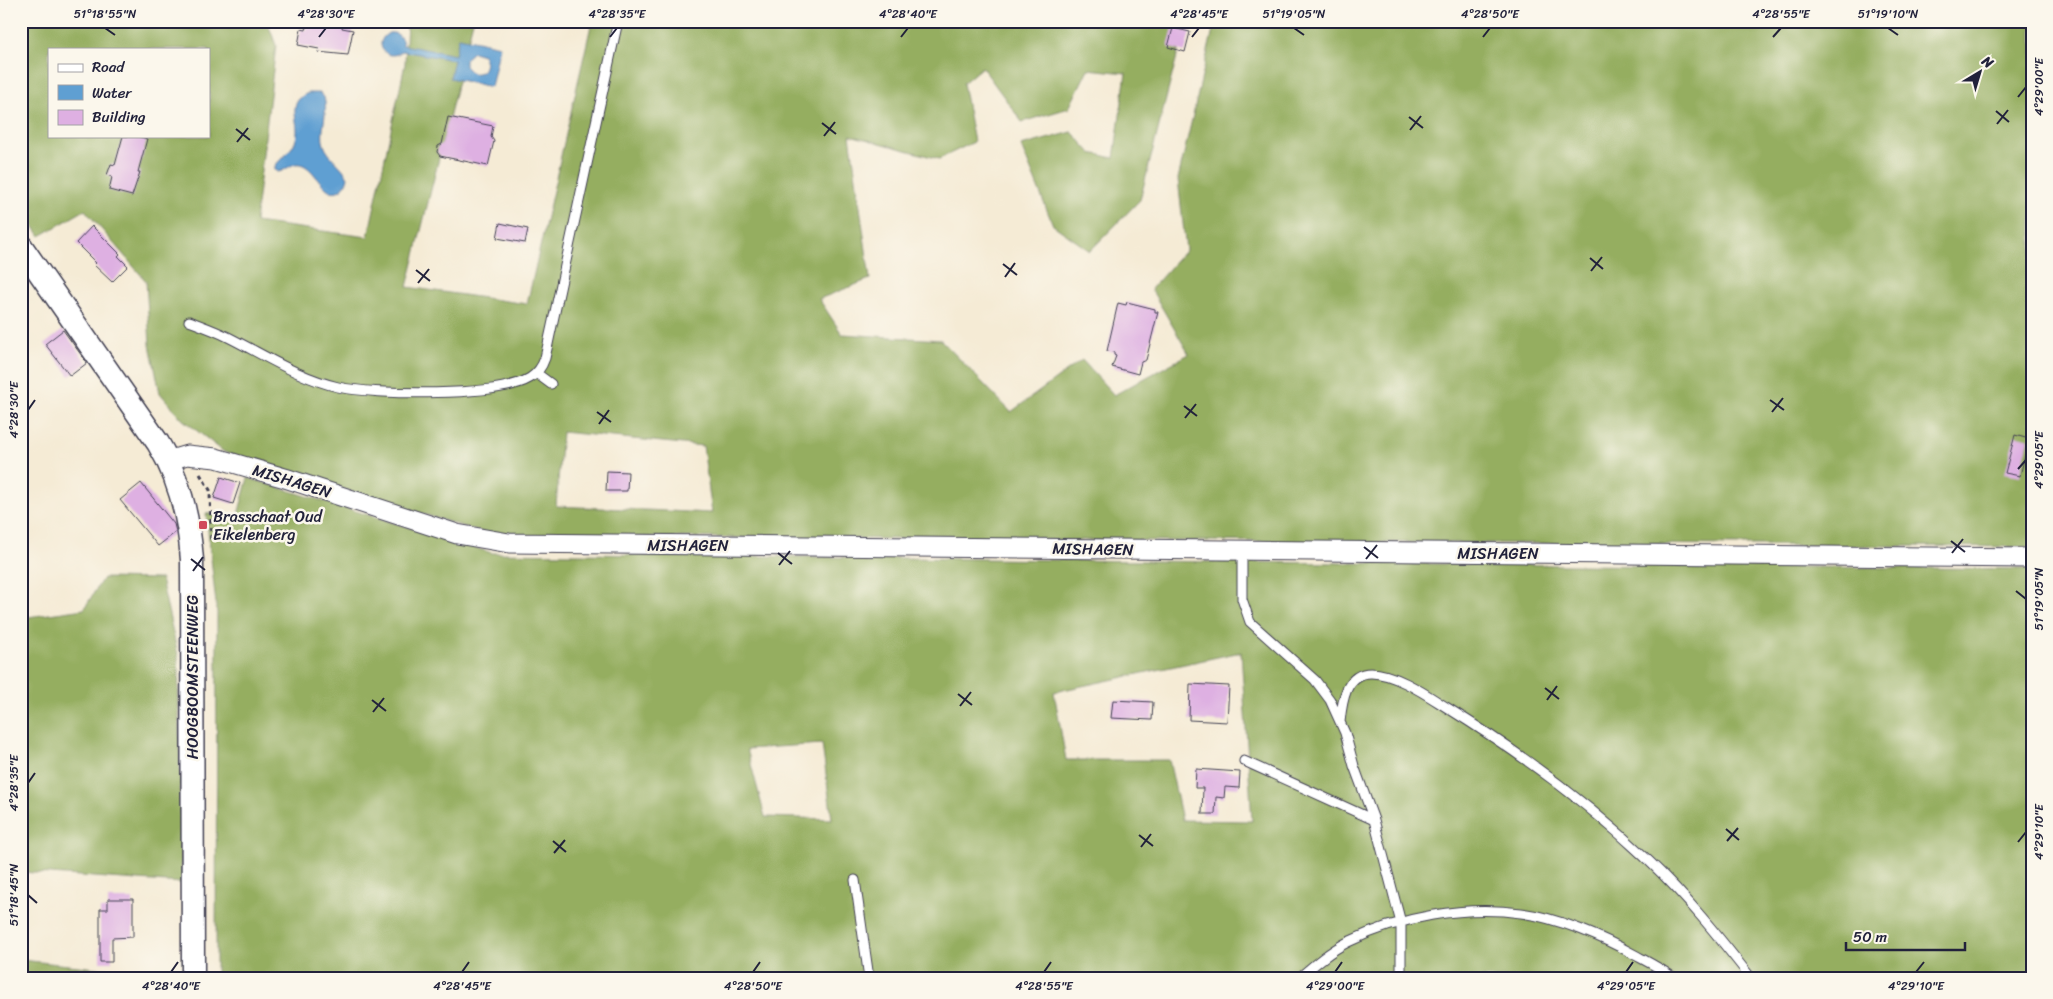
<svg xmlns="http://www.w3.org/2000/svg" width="2053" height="999" font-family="Sriracha,sans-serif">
<rect width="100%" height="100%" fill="#fbf7ec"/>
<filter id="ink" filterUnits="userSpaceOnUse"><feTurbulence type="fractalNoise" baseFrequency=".02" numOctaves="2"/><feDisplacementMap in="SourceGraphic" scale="10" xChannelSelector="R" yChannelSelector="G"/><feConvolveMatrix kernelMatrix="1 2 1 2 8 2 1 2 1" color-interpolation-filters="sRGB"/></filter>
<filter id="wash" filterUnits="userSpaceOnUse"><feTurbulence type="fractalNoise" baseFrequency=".0096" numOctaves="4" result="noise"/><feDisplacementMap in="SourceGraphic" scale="20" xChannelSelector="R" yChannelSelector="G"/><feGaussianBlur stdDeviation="1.12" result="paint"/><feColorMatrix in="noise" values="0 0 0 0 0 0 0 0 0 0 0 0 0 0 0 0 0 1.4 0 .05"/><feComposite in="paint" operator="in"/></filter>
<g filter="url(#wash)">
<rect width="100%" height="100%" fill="#f5ebd5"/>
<path fill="#95ae60" stroke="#5c684e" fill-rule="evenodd" d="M21 21H267L276 45 255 222 368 237 405 64 407 21H473L407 287 527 304 592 21H1186L1140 200 1090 251 1053 225 1021 146 1072 132 1091 153 1114 158 1126 73 1088 69 1069 108 1022 122 982 67 963 83 974 142 939 159 850 135 870 279 819 299 842 334 941 340 1011 412 1082 360 1114 395 1189 354 1151 289 1186 250 1178 179 1215 21H2032V547L494 536 224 452 182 419 160 393 150 345 146 281 85 210 40 236 21 208ZM49 49H209V136H49ZM562 432 703 446 712 513 556 506Z
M248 478 492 553 1227 562 2032 569V978H216L217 613 206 513 236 522ZM1241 652 1252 821 1182 820 1169 760H1066L1054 692ZM822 744 832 819 765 817 747 749Z
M103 578 161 579 178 655 182 883 21 872V618L84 609Z
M21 960 181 977V978H21Z"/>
<path fill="#5f9fd2" stroke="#406086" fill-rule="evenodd" d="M389 33C398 32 402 37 403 45L455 55 459 37 500 46 491 87 450 78 454 60 402 51C387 64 371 42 389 33ZM473 52 483 55C489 65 484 75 472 73L465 66V59Z
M308 93H320L324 97C329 114 319 131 324 145 328 157 342 165 348 177 347 182 345 187 340 190 324 199 316 167 300 164 292 162 286 171 278 172L275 170V166C281 158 291 151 295 142 303 123 283 104 308 93Z"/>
<g id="blocks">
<path fill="#deb0e2" d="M308 21H343L342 28 353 30 348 55 318 52 319 49 298 45 301 29 306 30Z
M1173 28 1190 32 1185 52 1168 47Z
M448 117 493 126 491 137 494 141 488 166 440 156 437 152 438 146 442 144Z
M123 136H137L147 139 138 172H140L132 196 109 190 112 177 107 175 111 164 115 165Z
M500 223 528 229 525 243 497 238Z
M92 226 120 254 118 256 128 266 112 282 94 265 96 263 76 243Z
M1127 302 1155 309V312H1158L1146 360 1141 362 1138 374 1112 367 1116 356 1114 355V352L1107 351 1118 303 1126 305Z
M63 330 87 363 70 376 45 344Z
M2015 435 2029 439 2020 476 2005 473Z
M607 471 628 472 627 491H606Z
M221 477 240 483 233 504 214 498Z
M141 483 174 524 176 532 158 546 120 500Z
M1190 684 1229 686 1227 722 1189 720Z
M1113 700 1153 702 1152 720 1111 718Z
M1196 769 1240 772 1239 788 1225 787 1224 798 1216 797 1215 814H1202L1203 788H1195Z
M108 899H133V937L112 938V962H100V909H108Z"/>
</g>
</g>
<g filter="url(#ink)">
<use href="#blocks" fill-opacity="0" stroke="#424052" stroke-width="1"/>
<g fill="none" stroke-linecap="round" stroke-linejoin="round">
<g stroke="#424052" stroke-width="11">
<path id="service" d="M189 321C202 326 216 331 228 337 264 355 299 378 338 387 374 395 499 397 530 378 538 373 542 367 545 358L618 21
M536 373 551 384
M1242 551V599L1250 622 1315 680 1330 700 1345 733 1354 766 1374 820
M1340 722C1342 703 1345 673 1371 673 1395 673 1427 695 1446 707 1519 752 1587 802 1649 861 1686 896 1719 937 1751 978
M1244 761 1374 820 1401 923V978
M855 880 869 978
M1299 978C1314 965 1330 951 1348 942 1399 917 1464 905 1521 913 1558 918 1603 937 1635 955 1648 962 1662 969 1674 978"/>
</g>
<g stroke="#424052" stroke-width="21">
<path id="minor" d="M167 461 187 455 216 458 285 478 457 534 509 543 2032 558"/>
</g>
<g stroke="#424052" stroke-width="25">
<path id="tertiary" d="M21 246 158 443C180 479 189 518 192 560L193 978"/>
</g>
<path stroke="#424052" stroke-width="3" stroke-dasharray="4 4" stroke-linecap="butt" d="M21 217 29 229
M200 474 210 490 211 542"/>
<use href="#service" stroke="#fff" stroke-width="9"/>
<use href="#minor" stroke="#fff" stroke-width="19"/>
<use href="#tertiary" stroke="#fff" stroke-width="22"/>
</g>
</g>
<path fill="none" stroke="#22223b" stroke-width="2" d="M105 28 115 35M1294 28 1304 35M1888 28 1898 35M319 37 326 28M610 37 617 28M901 37 908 28M1192 37 1199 28M1483 37 1490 28M1773 37 1781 28M2018 97 2026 87M1996 111 2009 122M1409 117 1423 128M822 123 836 134M1997 124 2008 110M236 129 250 140M1410 130 1421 116M824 136 835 122M237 142 248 128M1590 258 1603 269M1003 264 1017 275M416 270 430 281M1591 271 1602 257M1005 277 1015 263M418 283 429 269M1770 400 1784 410M1184 406 1197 416M28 410 35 400M597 412 611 422M1772 412 1783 398M1185 418 1196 404M599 424 609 410M2018 469 2026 460M1951 541 1965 552M1364 547 1378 558M778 553 792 564M1952 553 1963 539M191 559 205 570M1366 559 1377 545M779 565 790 551M193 571 203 557M2016 591 2026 599M1545 688 1559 699M958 694 972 705M372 700 386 711M1547 700 1557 686M960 706 971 692M373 712 384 698M28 783 35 773M1726 829 1739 840M1139 835 1153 846M553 841 566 852M1727 841 1738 828M2018 842 2026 832M1141 847 1151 834M554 853 565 840M28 895 37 903M171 972 178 962M462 972 469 962M753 972 760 962M1044 972 1051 962M1335 972 1342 962M1626 972 1633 962M1916 972 1924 962"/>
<rect fill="#d1495b" stroke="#fbf7ec" stroke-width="2" x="198" y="520" width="10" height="10" rx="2.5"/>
<g text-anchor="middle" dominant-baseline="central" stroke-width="5" stroke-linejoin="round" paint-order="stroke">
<g font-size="16" fill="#22223b" stroke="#fbf7ec">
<text transform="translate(292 481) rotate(17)">MISHAGEN</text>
<text x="688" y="545">MISHAGEN</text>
<text transform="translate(1093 549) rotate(1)">MISHAGEN</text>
<text x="1498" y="553">MISHAGEN</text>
<text transform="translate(192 677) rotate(-90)">HOOGBOOMSTEENWEG</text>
</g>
<g font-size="16" fill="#22223b" stroke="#fbf7ec" text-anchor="start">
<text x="213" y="516">Brasschaat Oud<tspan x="213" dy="18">Eikelenberg</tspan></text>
</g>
</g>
<rect width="2053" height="999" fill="none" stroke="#fbf7ec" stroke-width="55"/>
<rect x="48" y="48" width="162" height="90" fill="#fbf7ec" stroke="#a4a2a5"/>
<rect x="58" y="64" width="25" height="8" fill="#ffffff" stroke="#a4a2a5"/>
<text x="92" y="72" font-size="15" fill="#22223b">Road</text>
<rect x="58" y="85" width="25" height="15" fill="#5f9fd2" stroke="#a4a2a5"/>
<text x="92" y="98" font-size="15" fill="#22223b">Water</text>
<rect x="58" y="110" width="25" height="15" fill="#deb0e2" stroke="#a4a2a5"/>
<text x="92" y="122" font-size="15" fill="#22223b">Building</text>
<g transform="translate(1980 72) rotate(38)" stroke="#fbf7ec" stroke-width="4" paint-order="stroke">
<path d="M0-4L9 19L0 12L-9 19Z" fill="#22223b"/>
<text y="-8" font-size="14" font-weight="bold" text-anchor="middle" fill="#22223b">N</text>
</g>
<path d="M1846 942v8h119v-8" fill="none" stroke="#22223b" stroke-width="2.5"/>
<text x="1853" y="942" font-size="15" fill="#22223b" stroke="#fbf7ec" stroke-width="4" paint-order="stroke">50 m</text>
<rect x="28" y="28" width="1998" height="944" fill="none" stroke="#22223b" stroke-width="2"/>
<g font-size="12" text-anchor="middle" fill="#22223b">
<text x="105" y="18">51°18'55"N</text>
<text x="326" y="18">4°28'30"E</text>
<text x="617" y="18">4°28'35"E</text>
<text x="908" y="18">4°28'40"E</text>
<text x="1199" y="18">4°28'45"E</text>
<text x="1294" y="18">51°19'05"N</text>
<text x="1490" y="18">4°28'50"E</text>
<text x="1781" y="18">4°28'55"E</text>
<text x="1888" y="18">51°19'10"N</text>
<text transform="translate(2039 87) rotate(-90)" y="4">4°29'00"E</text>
<text transform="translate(14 410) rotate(-90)" y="4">4°28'30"E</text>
<text transform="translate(2039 460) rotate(-90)" y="4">4°29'05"E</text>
<text transform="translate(2039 599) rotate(-90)" y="4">51°19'05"N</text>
<text transform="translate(14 783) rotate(-90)" y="4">4°28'35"E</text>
<text transform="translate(2039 832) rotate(-90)" y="4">4°29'10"E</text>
<text transform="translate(14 895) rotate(-90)" y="4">51°18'45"N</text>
<text x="171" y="990">4°28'40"E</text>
<text x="462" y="990">4°28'45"E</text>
<text x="753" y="990">4°28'50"E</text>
<text x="1044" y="990">4°28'55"E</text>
<text x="1335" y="990">4°29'00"E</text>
<text x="1626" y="990">4°29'05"E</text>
<text x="1916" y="990">4°29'10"E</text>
</g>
</svg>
